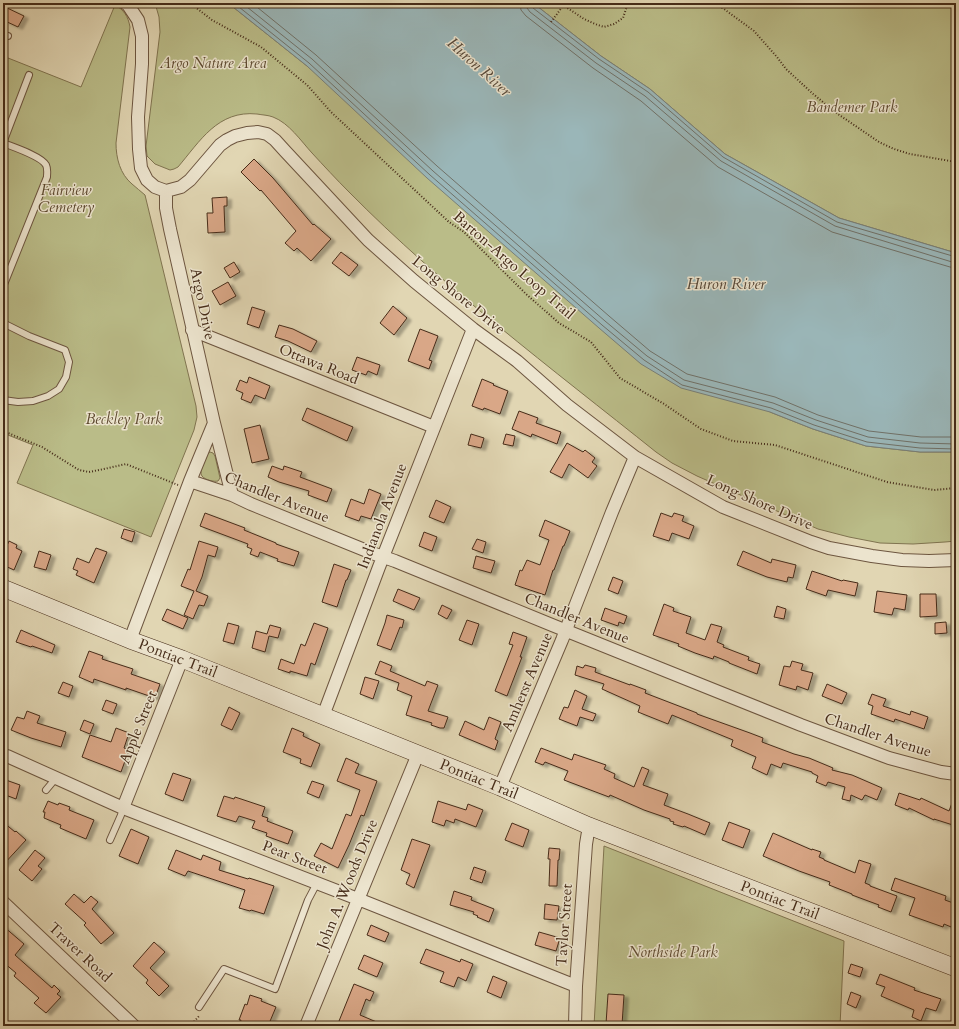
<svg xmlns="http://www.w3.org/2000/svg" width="959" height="1029" font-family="Cardo,serif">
<defs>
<filter id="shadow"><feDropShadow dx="4.5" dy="2.5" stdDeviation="1" flood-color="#0004"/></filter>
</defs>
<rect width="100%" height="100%" fill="#e1d6b3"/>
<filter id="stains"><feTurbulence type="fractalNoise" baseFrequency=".005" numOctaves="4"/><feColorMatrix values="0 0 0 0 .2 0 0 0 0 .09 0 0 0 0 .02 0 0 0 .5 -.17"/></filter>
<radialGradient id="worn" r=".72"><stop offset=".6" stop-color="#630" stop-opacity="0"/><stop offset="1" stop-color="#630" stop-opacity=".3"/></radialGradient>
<path fill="#babc88" stroke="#807450" d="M155 3H228L307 66 770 412 813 429 866 446 920 452H956V541L945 542 913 544 880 543 849 537 818 529 697 476 672 463 656 452C551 368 443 287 349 192 336 179 324 166 312 153 301 141 289 123 273 117 268 115 262 115 257 114 218 110 200 141 178 167L174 169 170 170 155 164 147 156 146 146 160 32 159 17Z
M533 3H956V253L839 218 725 154 650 89 601 56Z
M115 5C124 10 128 16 130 27L116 143C116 158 120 174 132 184 136 188 141 191 145 195L196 406 197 417 194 430 151 537 17 483 33 445 3 433V56L81 87Z
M210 452 213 453 215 456 220 478 218 481C214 482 205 480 202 476 201 475 201 472 201 470L208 453Z
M604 846 844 941 840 1026H594Z"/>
<path fill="#9ab6b8" stroke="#787f78" d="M228 3H533L601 56 650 89 725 154 839 218 956 253V452H920L866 446 813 429 770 412 681 388 641 364 599 328 427 178 307 66Z"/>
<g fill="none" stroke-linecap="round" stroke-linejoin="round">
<path stroke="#707168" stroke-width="1" d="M234 3 309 63 430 175 602 325 644 360 682 385 771 408 814 425 867 442 920 448 956 449
M242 3 312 59 433 171 605 321 647 356 684 380 773 403 816 420 868 437 920 443 956 444
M252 3 316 55 437 166 609 316 650 351 687 374 775 397 818 415 869 431 921 437H956
M520 3 521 10 526 16 593 68 641 101 718 167 832 232 950 267 956 268
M526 3 527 8 530 12 596 63 645 96 721 161 835 226 952 262H956
M531 3V6L533 8 599 59 648 92 723 157 837 222 956 257"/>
</g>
<path fill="#d9a787" stroke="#462c19" filter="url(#shadow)" d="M3 6 24 16 18 27 3 20Z
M254 159 273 178 313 225 314 224 331 239 311 261 297 248 294 251 285 243 296 231 261 190 260 191 241 172Z
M227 197V206H224L225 232 208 233 207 213H213L212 198Z
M341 252 358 265 349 276 332 263Z
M234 262 240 272 230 278 224 268Z
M228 282 236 296 220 305 212 291Z
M393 306 407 318 394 335 380 323Z
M252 307 265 311 259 328 247 324Z
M279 325 293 329 317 341 311 352 288 341 275 337Z
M420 329 438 336 429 360 432 361 429 369 408 361Z
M357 357 380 365 377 375 368 371 366 375 352 370Z
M249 377 270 386 265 399 255 395 251 403 241 399 243 393 236 390 240 380 247 383Z
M482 379 494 384 493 385 508 391 500 414 484 408 483 410 472 406Z
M307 408 353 427 347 441 302 420Z
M519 411 538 418 536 423 561 432 557 444 532 434 531 437 512 429Z
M260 425 269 459 252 463 244 429Z
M471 434 484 438 481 448 468 445Z
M506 434 515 436 513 446 503 444Z
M567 443 583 452 585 450 595 458 592 462 597 466 588 478 569 464 562 478 550 472Z
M272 466 283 470 284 466 302 472 300 477 332 489 327 502 308 495 309 491 279 482 268 477Z
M369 489 381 494 371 519 361 516 359 521 345 516 351 499 364 504Z
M436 500 451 507 444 523 429 517Z
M205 513 245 528 244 530 276 543V544L299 552 294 566 277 561 278 559 260 552 258 557 250 554 252 549 247 547 248 544 200 526Z
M661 513 672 517 674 513 684 516 682 521 694 526 689 539 672 533 669 541 653 536Z
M545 520 570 531 564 546H563L554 570H553L545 595 515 585 520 570 522 571 527 560 540 565 549 540 539 536Z
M124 529 135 532 132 542 121 538Z
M424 532 437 537 432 551 419 546Z
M477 539 486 542 483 553 472 549Z
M9 541 17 545 16 548 22 551 14 570 3 565V555Z
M199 541 218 547 215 557 208 555 202 577 196 591 208 596 204 606 199 605 193 619 184 615 194 591 181 586 188 569 190 570Z
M96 548 107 552 94 583 76 575 78 571 73 569 77 558 89 563Z
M39 551 51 555 46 570 34 567Z
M743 551 771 563 772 559 796 565 793 578 788 577 787 582 767 577 737 565Z
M476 556 495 561 491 573 473 568Z
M334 564 351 570 347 580H346L337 607 322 602Z
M812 571 842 581 843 580 858 583 855 596 828 590 826 596 806 589Z
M613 577 623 581 618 594 608 590Z
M398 589 420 598 414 610 393 601Z
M877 591 907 595 905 610 894 608 892 615 874 612Z
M920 594H936L937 616 920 617Z
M664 604 674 608 673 611 691 617 686 633 705 640 711 624 722 627 717 642 724 645 723 647 749 657 748 660 760 664 757 674 729 663V662L714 656 713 659 695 653 678 646 679 644 653 635Z
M442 605 452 610 447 619 438 614Z
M777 606 786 609 784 619 774 617Z
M605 608 627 616 624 624 619 622 618 626 601 620Z
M167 609 188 618 183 629 162 620Z
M387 615 404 620 402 628 400 627 391 650 377 645 385 623Z
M467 620 479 624 472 645 459 640Z
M946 622 947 633 935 634V623Z
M228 623 239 626 234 644 223 641Z
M314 623 328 628 315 665 311 663 307 676 290 671V673L278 669 281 659 294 664 301 644 305 646Z
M270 625 281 628 278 638 269 636 265 652 252 648 256 631 267 634Z
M21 630 55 645 52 653 32 646 31 647 16 642Z
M513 632 527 637 520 657H522L507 696 495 691 513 645 509 644Z
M89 651 103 656 102 659 133 669 131 674 160 684 155 698 126 688V690L94 679 93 683 79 677Z
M380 661 392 666 390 671 425 686 427 681 438 685 428 711 448 717 444 728H440L431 725 432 723 406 715 412 696 397 690 399 683 375 674Z
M792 661 803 664 801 670 813 673 808 690 797 686 796 690 779 685 784 666 790 667Z
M585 665 596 668 595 672 630 685V684L646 690 645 693 697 713V714L750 733 763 738 762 742 794 754 809 758 833 768 832 770 852 775 882 788 877 800 865 795 862 800 851 795 850 801 842 799 845 787 828 782 826 786 816 782 818 776 812 773V772L783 763 781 768 771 764 767 775 752 768 756 757 731 746 733 740 672 715 668 724 638 712 640 706 602 689 604 684 575 675 577 666 583 668Z
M365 677 379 681 373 699 360 694Z
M63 682 73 686 69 697 58 693Z
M827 684 847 693 842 704 822 696Z
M575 690 587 696 582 709 596 714 593 721 580 717 577 726 559 719 564 707 568 708Z
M872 694 886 699 883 706 910 715 911 711 928 717 924 729 895 719 894 722 871 714 873 706 868 704Z
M106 700 117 704 113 714 102 710Z
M229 707 240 713 232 730 221 725Z
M27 711 40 716 37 723 66 732 61 747 31 738 11 730 17 717 24 719Z
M489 717 501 722 495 739 498 741 495 750 459 735 465 721 484 730Z
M84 720 94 724 90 734 80 730Z
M116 728 129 733 124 748 129 750 121 772 82 757 90 735 111 742Z
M292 728 304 733 303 736 320 744 311 767 300 763 301 759 283 752Z
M541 748 572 760 574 754 606 765 604 769 615 774 614 778 634 787 642 767 649 770 643 785 668 794 664 805 688 814 710 823 705 835 684 826 683 827 673 824 674 822 670 821V819L644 810 610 795 609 797 564 780 568 771 545 762 543 765 535 762Z
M346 758 359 764 355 773 377 781 364 816 361 815 349 845 338 868 314 856 321 843 332 849 346 814 351 816 360 790 337 781Z
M173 773 191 779 183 801 165 794Z
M3 779 20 785 16 799 3 794Z
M312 781 324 785 319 798 307 793Z
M899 793 920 800 921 798 949 811 955 795 956 796V826L934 819V820L909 808 908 810 895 805Z
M224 796 234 799 235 797 265 807 262 816 268 818 267 821 293 831 288 844 266 836 267 833 252 828 255 821 239 816 236 822 217 816Z
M48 801 58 805 59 803 70 807 69 810 94 820 86 839 60 828 61 825 44 818 45 812H43Z
M438 801 466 810 468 804 483 810 476 827 455 819 454 823 446 820 444 826 432 822Z
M3 822 15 832 16 831 26 840 3 865Z
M729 822 750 830 743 848 722 840Z
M512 823 529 830 523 847 505 840Z
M131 829 149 837 138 864 119 856Z
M773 833 812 850V849L821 852 819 857 824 859V860L855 873 859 860 871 864 865 883 870 885V886L897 896 891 912 878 907 879 905 852 895V894L829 885 830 882 799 871 763 856Z
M412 839 430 845 414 888 406 884 410 874 401 870Z
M549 848 560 849 559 860H558L557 886H549L550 859H548Z
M35 850 45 858 38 866 42 869 32 881 19 870Z
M176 850 201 860 203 855 221 862 219 870 248 879 249 878 274 886 264 914 251 910 250 911 239 908 245 890 188 871 185 876 168 869Z
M474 867 486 871 482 883 470 879Z
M895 878 946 896 945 900 956 904V929L944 924 943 927 909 915 915 898 891 890Z
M454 891 472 897 471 900 494 909 489 922 477 917 478 916 473 914 474 912 450 905Z
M74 894 84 903 91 896 98 902 92 909 114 933 101 944 84 925 86 923 65 904Z
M545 904 559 906 557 920 544 919Z
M371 925 389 933 385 942 367 935Z
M3 926 24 944 15 955 52 988 54 985 60 991 57 994 61 997 46 1013 34 1003 39 998 14 976 16 973 3 962Z
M539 932 560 938 556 951 535 945Z
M154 942 165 952 150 968 169 986 159 996 146 983 148 980 133 966Z
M426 949 460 962 461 959 473 964 466 981 458 977 454 987 440 982 444 972 420 963Z
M364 955 383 963 377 977 358 969Z
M851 964 863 968 860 977 848 973Z
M880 974 915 988 914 990 941 999 936 1011 926 1008 921 1021 912 1017 914 1010 881 996 885 987 876 984Z
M493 976 507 982 501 998 487 992Z
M354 984 374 992 370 1001 366 999 360 1015 386 1026H337Z
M851 992 861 996 856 1008 847 1004Z
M608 994 624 995 622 1025 606 1024Z
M250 995 262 999 261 1001 276 1007 268 1026H239L241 1020H239L245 1004 247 1005Z"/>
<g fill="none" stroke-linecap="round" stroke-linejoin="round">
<g stroke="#6d5640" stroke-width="8">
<path id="lane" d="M3 35 8 36
M3 143C13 147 41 156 46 165 48 169 47 173 47 177L3 287
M3 143 29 75
M3 323 29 336 65 350 69 362 66 377 59 389 48 396 33 401 18 402 3 400
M46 790 56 778
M110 840 121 815 123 808
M199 1007 224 969 275 989 308 900 317 883"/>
</g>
<g stroke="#6d5640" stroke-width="14">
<path id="street" d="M125 3 128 5 138 20 142 36V64L138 117 139 149 141 168 147 180 155 187 166 191 181 187 190 180 220 145 227 140 235 136 247 133 258 132 267 134 275 140 285 151 368 240 414 281 473 329 517 361 567 405 635 457 723 507 811 542 829 548 872 556 902 560 929 561 956 560
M192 330 434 427
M214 423 232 495
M190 481 232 495 251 504 372 553 395 561 552 625 629 656 801 725 889 758 941 772 956 774
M130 640 190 481 214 423 170 229 166 208V191
M323 716 379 567 473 329
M3 755 7 756 123 808 358 899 576 986
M500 787 562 640 612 512 635 457
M123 808 182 659
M3 902 134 1026
M306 1026 418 754
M575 1026 576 986 586 844 589 826"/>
</g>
<g stroke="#462c19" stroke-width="18">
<path id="secondary" d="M3 588 130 640 182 659 500 787 589 826 956 968"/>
</g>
<path stroke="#462c19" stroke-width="2" stroke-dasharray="1 2" stroke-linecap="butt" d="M190 3 212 20 261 47 307 85 331 112 449 222 464 232 526 294 559 323 591 342 620 378 664 404 701 429 733 441 775 445 887 482 934 490 956 488
M560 3 584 19 595 24 604 27 614 24 623 18 628 3
M714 3 724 9 754 31 777 57 786 69 812 93 835 112 879 142 894 149 910 154 956 162
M551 22 563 6
M3 431 42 447 79 470 89 472 104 469 126 464 178 485
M190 1026 200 1015"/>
<use href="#lane" stroke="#ece4ce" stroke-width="6"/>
<use href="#street" stroke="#ece4ce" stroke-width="12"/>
<use href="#secondary" stroke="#ece4ce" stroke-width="17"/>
</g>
<g text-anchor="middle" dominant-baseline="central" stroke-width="3" stroke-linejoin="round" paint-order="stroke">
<g font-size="15" font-style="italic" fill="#5d492f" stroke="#ece4ce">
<text x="213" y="63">Argo Nature Area</text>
<text x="852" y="107">Bandemer Park</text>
<text x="66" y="190">Fairview<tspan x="66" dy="17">Cemetery</tspan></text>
<text x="124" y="419">Beckley Park</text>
<text x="673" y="952">Northside Park</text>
</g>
<g font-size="15" fill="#462c19" stroke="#ece4ce">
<text transform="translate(514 265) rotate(41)">Barton-Argo Loop Trail</text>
<text transform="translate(459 295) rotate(39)">Long Shore Drive</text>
<text transform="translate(203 304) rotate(78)">Argo Drive</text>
<text transform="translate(319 364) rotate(22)">Ottawa Road</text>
<text transform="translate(277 497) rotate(22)">Chandler Avenue</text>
<text transform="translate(760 502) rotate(24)">Long Shore Drive</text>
<text transform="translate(382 516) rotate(-69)">Indianola Avenue</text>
<text transform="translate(577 618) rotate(22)">Chandler Avenue</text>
<text transform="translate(178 658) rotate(21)">Pontiac Trail</text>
<text transform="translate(527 682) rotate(-67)">Amherst Avenue</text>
<text transform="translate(138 727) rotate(-68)">Apple Street</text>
<text transform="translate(878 735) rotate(18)">Chandler Avenue</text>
<text transform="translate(479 779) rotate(22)">Pontiac Trail</text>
<text transform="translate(295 857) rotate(21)">Pear Street</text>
<text transform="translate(347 884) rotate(-68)">John A. Woods Drive</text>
<text transform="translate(780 900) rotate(21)">Pontiac Trail</text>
<text transform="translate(564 925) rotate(-86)">Taylor Street</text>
<text transform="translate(80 952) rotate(43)">Traver Road</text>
</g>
<g font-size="16" font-style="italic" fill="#574839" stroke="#ece4ce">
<text transform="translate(479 67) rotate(42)">Huron River</text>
<text x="726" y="284">Huron River</text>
</g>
</g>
<rect width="959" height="1029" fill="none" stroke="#e1d6b3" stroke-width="16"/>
<rect x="4" y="4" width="951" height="1021" fill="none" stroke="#462c19" stroke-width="2"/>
<rect x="8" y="8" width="943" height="1013" fill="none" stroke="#462c19"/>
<rect width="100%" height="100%" filter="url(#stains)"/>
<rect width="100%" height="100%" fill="url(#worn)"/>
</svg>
